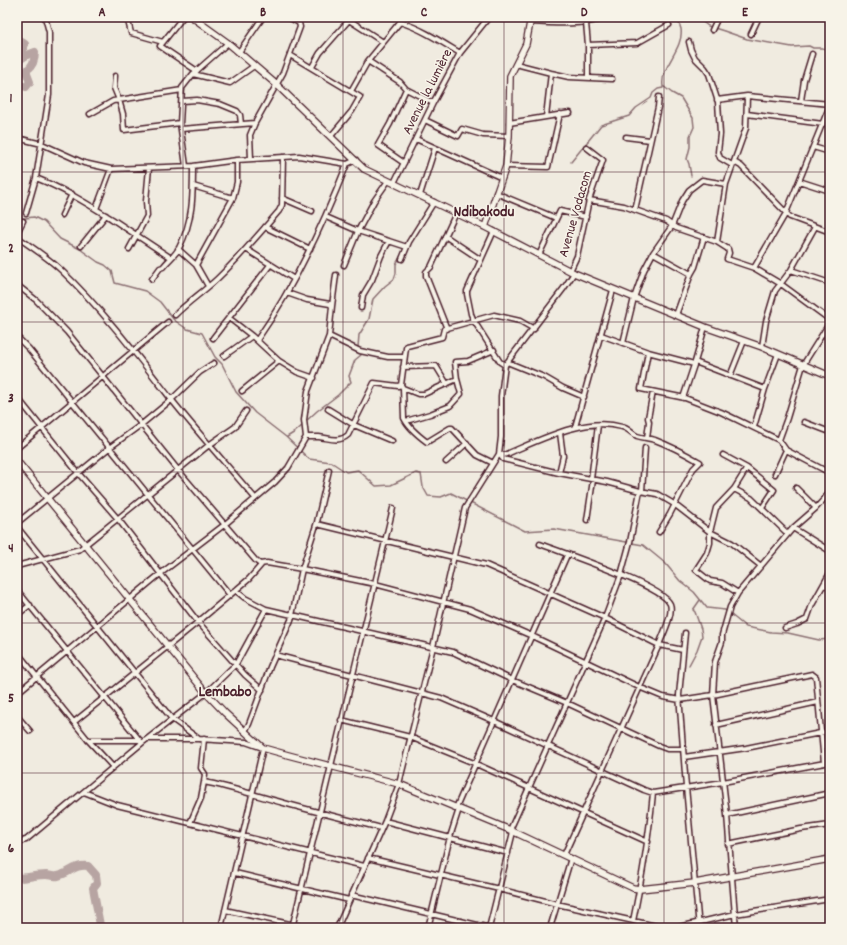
<svg xmlns="http://www.w3.org/2000/svg" width="847" height="945" font-family="Dekko,sans-serif">
<rect width="100%" height="100%" fill="#f0ebe0"/>
<filter id="ink" filterUnits="userSpaceOnUse"><feTurbulence type="fractalNoise" baseFrequency=".025" numOctaves="2"/><feDisplacementMap in="SourceGraphic" scale="8" xChannelSelector="R" yChannelSelector="G"/><feConvolveMatrix kernelMatrix="1 2 1 2 8 2 1 2 1" color-interpolation-filters="sRGB"/></filter>
<g filter="url(#ink)">
<g fill="none" stroke-linecap="round" stroke-linejoin="round">
<path stroke="#8b6f72" stroke-width="1.5" d="M676 17C678 20 680 25 681 29 684 49 660 67 663 86L672 93 681 98 693 118 694 127 690 136V147L687 159 689 164 691 176
M696 17 708 26 724 31 747 39 792 47 809 46 813 48H822L830 50
M571 162 601 125 629 116 636 108 651 98 653 93 658 89 663 88V86
M17 219 34 217 44 222 60 239 80 249 98 262 105 265 112 271 115 283 145 291 160 302 174 320 187 329 202 333 215 357 222 364 236 392 255 413 286 437 309 459 331 462 346 472 358 470 376 486 391 485 416 473 421 474 423 487 428 496 441 497 451 493 525 531 554 529 643 545 665 563 680 581 694 592 707 608 725 610 746 627 771 632 788 633 819 640 830 639
M305 422 317 411 338 395 351 382 349 376 355 360 361 355 358 347 359 335 369 319 373 299 385 286 394 279 396 273V264L402 254
M287 437 295 432 303 425
M689 665 697 650 702 636 701 629 695 612 693 610 700 600"/>
<path stroke="#b7a4a2" stroke-width="8" d="M17 42H22L25 44 22 52 19 51 17 52
M17 58 19 60 27 55 35 52C35 59 33 66 27 70V74L30 82 26 87 20 85 17 87
M17 878C27 878 36 875 46 875 50 875 54 877 58 876 70 873 75 864 88 866L96 875 97 883 93 888 100 925 98 928"/>
<g stroke="#4a1f2b" stroke-width="7">
<path id="street" d="M127 17 131 33 163 42
M183 17 160 46 197 71
M400 22C422 29 440 41 460 53
M530 22C561 24 580 25 610 17
M586 23 588 45V78
M712 30 718 17
M751 34 759 17
M689 42 691 50 695 58 705 68 709 74 718 102 720 134 718 152 720 158 732 165
M588 45 637 43 669 25
M239 52 263 17
M290 55 360 97 352 111 331 136
M368 61 400 82 406 89 433 103
M516 64 551 73 569 77 612 79
M312 67 320 53 349 20 383 42
M193 74 230 83 254 66
M115 76 114 88 119 100 123 114 124 130 180 123
M351 91 368 61 400 22 401 17
M717 100 747 96 830 104
M182 101 197 100 220 104 237 111 240 115 241 124
M801 101 804 80 812 54
M90 114 113 101 119 100 182 90
M747 114 823 124
M546 117 551 73
M425 120 458 136 462 129 483 135 509 136
M509 123 570 113
M181 129 255 123
M626 137 650 140
M17 138 42 144 84 163 111 169 193 166 237 160 299 156 347 164 356 160
M416 139 502 178
M813 147 830 152
M251 159 250 135 255 123 283 73 300 27 299 23 288 17
M734 162 741 166 790 217 830 232
M404 163 378 145 390 124 406 89
M186 166 180 123 182 88 193 74 228 43
M506 166 548 167 560 114
M36 178C64 189 86 203 112 219 132 232 151 245 171 258
M799 181 830 191
M394 183 433 103 460 53 489 17
M193 186 233 198
M496 193 556 218
M420 195 435 148
M282 198 312 211
M589 200 624 206 635 210 666 221 676 228 717 242 728 249 729 253 727 259 754 268 781 284 830 320
M96 209 111 169
M635 210 658 107 659 97
M26 213 36 178 49 95V32L45 17
M62 215 72 194
M326 217 358 231 407 247
M265 227 310 249
M494 231 467 291V294L471 314 474 321 500 362 505 365
M17 233 23 221
M445 236 481 260
M17 237C32 247 47 257 61 270 102 309 136 354 171 399 198 433 227 465 255 498
M717 242 726 184 746 128 747 96
M81 246 106 215
M129 249 147 216 146 201 149 168
M178 249 196 265 208 286
M246 249 294 279
M653 253 691 274
M539 255 560 211 586 217
M402 259 409 242 434 202
M196 265 233 198 237 182V160
M344 265 358 231 374 201 388 181
M754 268 786 213 830 105
M791 270 830 283
M570 271 577 256 589 200 603 160 586 147
M152 279 160 268 163 267C168 260 175 256 179 248 193 221 193 196 193 166
M17 285 36 300 67 332 178 470 256 561 260 564 267 563 302 569 375 584 470 609 532 636 639 687 663 697 680 700 713 695 812 674 816 677 824 763
M332 306 336 275
M361 308 363 295 372 280 381 256 389 241
M175 315C188 302 203 292 217 279 239 258 259 234 279 211L282 205 283 157
M676 315 691 274 695 267 704 237
M229 318 252 336 279 361 297 372 314 378
M447 329 426 276V272L431 267 456 213
M601 335 648 352 694 364
M329 336 360 351 388 357H404
M17 337 29 349 230 595
M213 338 270 265
M257 340C295 286 323 225 347 164
M623 343 634 298 644 270 653 253 672 226 682 201 689 190 702 180 726 184
M762 347 766 321 775 291 791 270 815 227
M648 352 641 389 685 398 721 412 779 440 786 450 830 473
M224 356 252 336
M507 362 544 377 563 388 584 397
M695 362 765 389
M403 367 436 366 447 384
M730 376 744 341
M401 385 403 388 404 418C408 427 419 436 427 442L450 428H452L477 455 493 463
M403 388 418 394H424L457 379 455 362 468 361 494 350
M242 391 279 361
M17 397 79 474 118 519 198 622 245 675 262 690
M683 398 695 362 705 327
M328 409 354 425 392 441
M406 421 430 414 450 406 461 394 457 379
M804 422 830 432
M575 427 613 290
M754 427 765 389 778 354
M306 437C310 437 315 437 319 437 329 438 339 443 348 435L374 383 398 386 401 385 406 348 407 346 442 337 444 329 494 315 520 321 534 329
M647 438 649 422 648 418 653 392
M779 440 787 418 803 365 830 322
M17 448 168 322
M499 454 504 455C538 441 584 416 622 427 628 428 632 434 637 436 643 438 649 438 655 440 671 446 686 454 700 462L693 469 670 514 659 532
M499 454 503 459 559 473 607 482 640 491 657 494 674 504 710 532 732 543 761 566
M723 455 747 468 774 490 762 508
M446 462 467 443
M559 473 563 456 560 433
M775 474 786 450
M591 479 598 425
M796 488 816 508
M734 489 751 498 788 534
M642 491 645 448
M587 520 593 480
M17 523 109 448 142 424 171 400 200 372 214 363
M317 524 486 565 605 618 659 645 683 650
M17 527 172 719 199 739
M793 528 830 551
M540 544C563 553 663 586 670 604 674 614 662 636 659 645L564 855
M17 566 80 549 209 445 235 427 246 411
M824 585 830 587
M17 590 142 743
M235 590 245 598 266 609 453 652 512 680 567 703 659 746 667 749H683
M738 593 722 583 710 581 696 570 707 553 710 543V532L716 508 734 489 747 468
M17 615 30 605
M785 628 797 624 807 619 812 605 830 573
M685 633 679 695 686 787 699 928
M17 652 88 740 113 767
M275 655 441 698 494 721 644 790 653 793 723 782 830 762
M17 693 160 574 224 525 275 482 288 468 306 437 304 420 308 391 329 336 332 306 330 304 307 300 287 293
M17 716 30 731
M341 720 410 737 474 763 648 842
M74 722 198 622 249 579 262 564
M716 725 818 702
M245 731 249 724 270 667 291 620 302 569 317 522 329 470
M147 739H199L246 742 263 748 221 928
M88 740H140
M684 757 746 748 830 731
M204 782C231 787 257 796 284 803 316 812 349 820 381 828
M84 792 117 805 364 866
M456 808 567 555
M727 815 830 793
M385 821 508 853
M190 823 201 798 204 782 205 774 201 768 204 739
M510 830 605 618 621 575 630 542 640 491
M17 837 22 841 26 840 142 743 206 693 236 664 266 609
M728 844 801 829 830 825
M368 858 499 889 557 904 665 928H675L735 914 830 899
M235 873 349 900
M351 895 490 928
M225 910 308 928
M633 921C642 878 649 836 653 793
M292 928 393 508
M337 928 385 821 399 784 433 647 465 508 499 454 501 437V396L505 365 564 288 574 273
M428 928 450 837 459 809
M489 928 513 832
M550 928 571 858
M636 928 637 922
M736 928 727 815 713 695 715 662 722 642V635L730 607 738 593 793 528 816 508 825 498 830 490"/>
</g>
<g stroke="#4a1f2b" stroke-width="8">
<path id="secondary" d="M192 17 228 43 277 85 364 169 485 227 574 273 705 327 762 347 830 376
M485 227 506 166 509 136 510 76 526 44 531 17
M17 461 206 693 225 713 263 748 288 755 399 784 510 830 633 888 640 889 695 883 830 859"/>
</g>
<use href="#street" stroke="#f7f3e8" stroke-width="4"/>
<use href="#secondary" stroke="#f7f3e8" stroke-width="5.5"/>
</g>
</g>
<path fill="none" stroke="#4a1f2b" stroke-width="1" stroke-opacity="0.55" d="M183 17V928M343 17V928M504 17V928M664 17V928M17 172H830M17 322H830M17 472H830M17 623H830M17 773H830"/>
<g text-anchor="middle" dominant-baseline="central" stroke-width="3" stroke-linejoin="round" paint-order="stroke">
<g font-size="14" fill="#4a1f2b" stroke="#f7f3e8">
<text transform="translate(428 92) rotate(-63)">Avenue la lumière</text>
<text transform="translate(576 214) rotate(-74)">Avenue Vodacom</text>
</g>
<g font-size="16" font-weight="bold" fill="#4a1f2b" stroke="#f7f3e8">
<text x="484" y="212">Ndibakodu</text>
<text x="225" y="692">Lembabo</text>
</g>
</g>
<rect width="847" height="945" fill="none" stroke="#f7f3e8" stroke-width="44"/>
<rect x="22" y="22" width="803" height="901" fill="none" stroke="#4a1f2b" stroke-width="1.5"/>
<g font-size="13" text-anchor="middle" font-weight="bold" fill="#4a1f2b">
<text x="102" y="16">A</text>
<text x="263" y="16">B</text>
<text x="424" y="16">C</text>
<text x="584" y="16">D</text>
<text x="745" y="16">E</text>
<text x="11" y="102">1</text>
<text x="11" y="252">2</text>
<text x="11" y="402">3</text>
<text x="11" y="552">4</text>
<text x="11" y="702">5</text>
<text x="11" y="852">6</text>
</g>
</svg>
